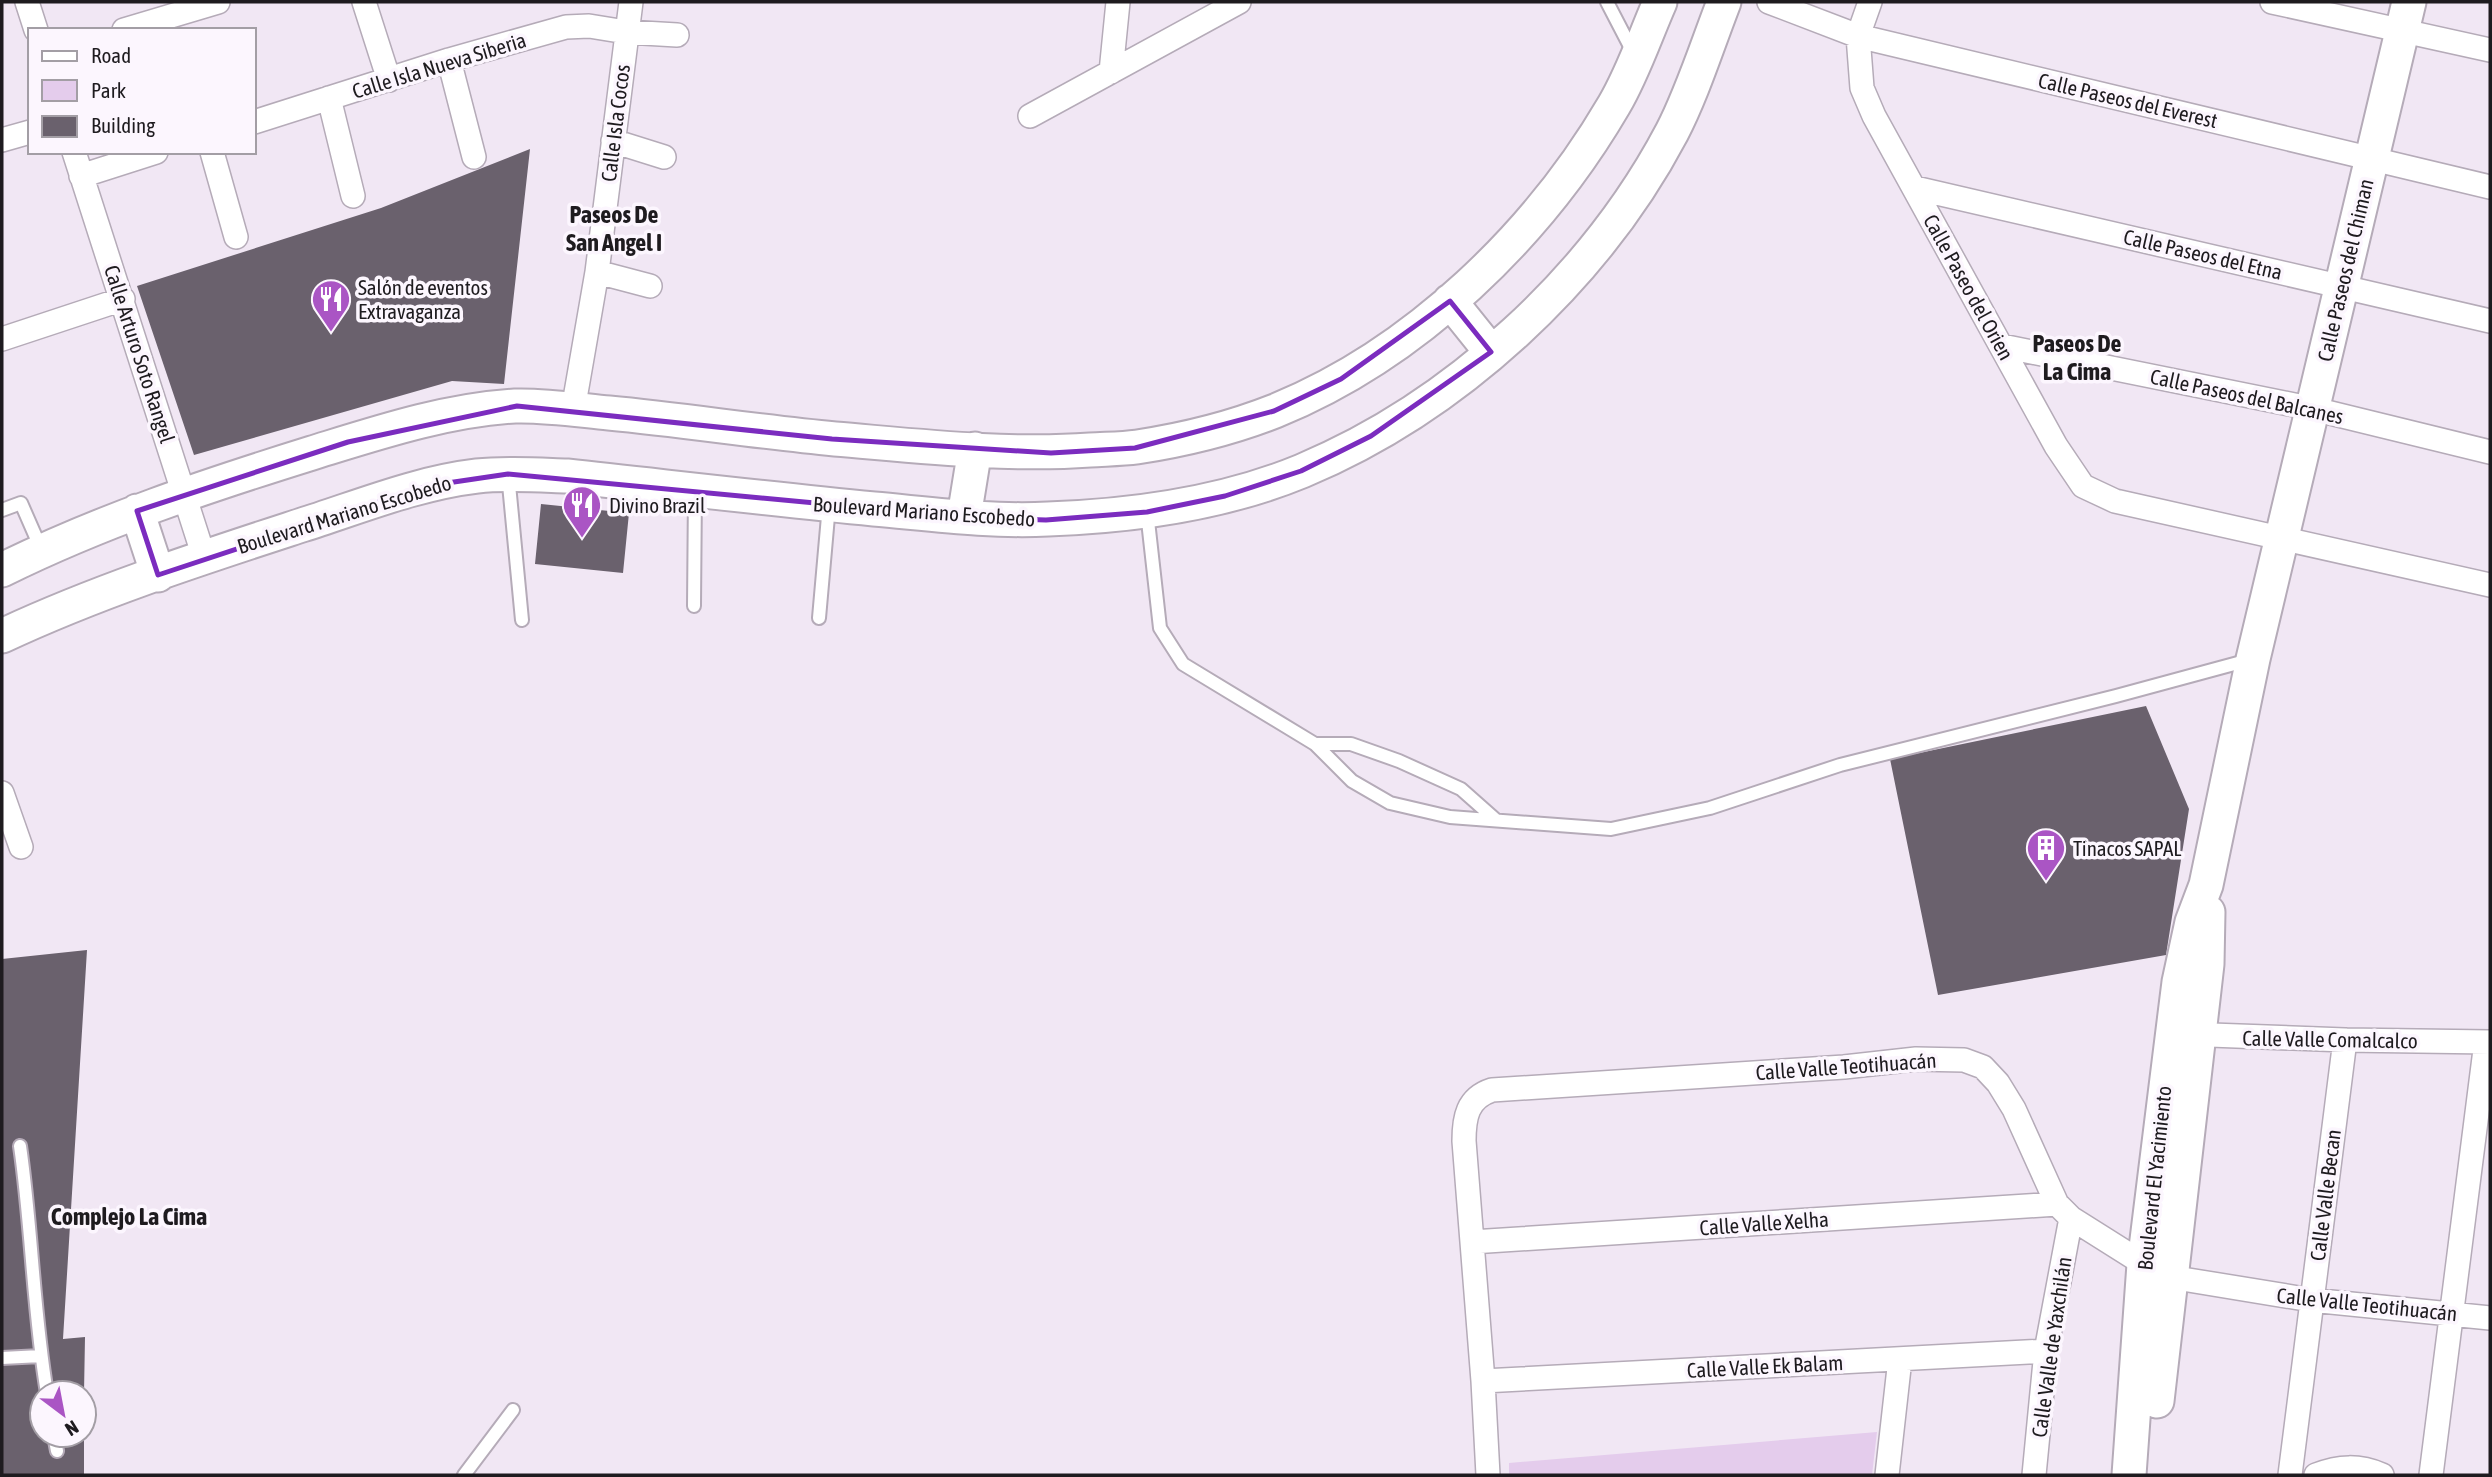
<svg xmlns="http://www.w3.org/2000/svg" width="2492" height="1477" font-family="'Asap Condensed',sans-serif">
<rect width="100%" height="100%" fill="#f1e7f4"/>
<path fill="#e4ccec" d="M1877 1432 1872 1475H1509V1463Z"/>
<path fill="#6a616d" d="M530 149 504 384 452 381 194 455 137 286 381 208Z
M541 504 629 513 623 573 535 564Z
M2146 706 2189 809 2166 955 1938 995 1890 759Z
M87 950 63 1339 85 1337 84 1393H42V1435H84V1475H2V959Z"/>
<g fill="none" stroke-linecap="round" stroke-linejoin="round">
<g stroke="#b5abb8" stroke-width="16">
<path id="lane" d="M1607 2 1634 54
M508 474 522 620
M2 510 21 503 42 551
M1147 512 1160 628 1183 664 1315 744 1352 781 1390 803 1450 817 1611 829 1710 808 1840 765 2116 696 2249 660
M694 606 695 490
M819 618 829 505
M1315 744H1351L1399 761 1461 789 1496 820
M20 1146C32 1228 33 1311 47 1393
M2 1358 41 1356
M54 1435 57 1451
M464 1475 513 1410"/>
</g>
<g stroke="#b5abb8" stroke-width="26">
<path id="street" d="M27 2 36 30
M364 2 389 80
M1769 2 1858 36 2490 187
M1870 2 1858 36 1862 88 1874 116 2056 446 2083 486 2115 501 2490 585
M2272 2 2490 50
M124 30 218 2
M449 60 474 157
M1111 72 1118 2
M329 98 353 196
M1030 116 1239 2
M254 122 449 60 566 27 589 26 626 32 677 35
M2 140 30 132
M613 141 664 157
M74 152 204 557
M212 152 236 237
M81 176 156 152
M1915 188 2490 321
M597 272 650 286
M2 339 123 299
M2002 346 2314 409 2490 452
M573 410 597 272 631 2
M2 793 21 847
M2184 1034 2345 1040 2490 1042
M1472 1242 2057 1204
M1483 1381 2046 1351
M1488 1475 1483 1381 1464 1141C1464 1118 1467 1098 1492 1090L1844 1067 1916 1059 1964 1060 1983 1067 1998 1083 2014 1109 2057 1204 2071 1218 2144 1264 2170 1277 2311 1300 2490 1318
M1887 1475 1900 1359
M2034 1475 2046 1351 2071 1218
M2290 1475 2345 1040
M2316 1475C2339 1466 2359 1465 2382 1475
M2431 1475 2486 1042"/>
</g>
<g stroke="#b5abb8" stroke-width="37">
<path id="secondary" d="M1450 301 1491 352
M137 511 158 575
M964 517 975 449
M2 570C101 521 206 486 312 453 377 433 446 410 515 406 545 405 578 410 609 413 684 420 759 432 835 439 919 446 1005 456 1090 450 1106 449 1122 449 1137 447 1183 440 1232 428 1275 411 1415 354 1538 235 1614 105 1633 73 1645 36 1660 2
M2 636C98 591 201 558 302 525 359 507 417 483 477 476 507 473 537 475 567 476 669 487 771 499 874 509 931 514 990 522 1048 519 1134 516 1222 504 1302 471 1455 407 1595 278 1672 132 1692 94 1708 43 1724 2
M2157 1401 2207 964 2208 912
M2129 1475 2144 1264 2179 982 2192 922 2206 885 2253 659 2409 2"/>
</g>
<use href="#lane" stroke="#fff" stroke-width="12"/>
<use href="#street" stroke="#fff" stroke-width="23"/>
<use href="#secondary" stroke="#fff" stroke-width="33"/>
</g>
<path fill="none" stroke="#7b2cbf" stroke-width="5" stroke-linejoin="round" d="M1450 301 1491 352 1371 436 1301 471 1225 496 1147 512 1046 520 964 517 508 474 427 486 158 575 137 511 348 442 517 406 832 439 1051 453 1135 448 1274 411 1341 379Z"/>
<defs>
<g id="restaurant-pin" transform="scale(2.0125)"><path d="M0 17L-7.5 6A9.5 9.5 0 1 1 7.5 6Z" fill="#aa55c4" stroke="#fcf6fe"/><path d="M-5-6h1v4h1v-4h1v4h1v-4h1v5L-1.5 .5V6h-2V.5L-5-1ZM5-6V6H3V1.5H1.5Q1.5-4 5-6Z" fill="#fff"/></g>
<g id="building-pin" transform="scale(2.0125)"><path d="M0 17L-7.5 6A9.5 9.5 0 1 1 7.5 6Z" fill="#aa55c4" stroke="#fcf6fe"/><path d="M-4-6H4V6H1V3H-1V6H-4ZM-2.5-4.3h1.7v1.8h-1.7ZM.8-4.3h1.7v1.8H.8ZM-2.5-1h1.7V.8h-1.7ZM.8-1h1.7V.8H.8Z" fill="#fff"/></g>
</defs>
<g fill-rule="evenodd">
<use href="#restaurant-pin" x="331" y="299"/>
<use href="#restaurant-pin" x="582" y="505"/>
<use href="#building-pin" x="2046" y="848"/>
</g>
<g text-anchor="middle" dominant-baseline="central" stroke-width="7" stroke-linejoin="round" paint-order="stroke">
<g font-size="21" fill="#1e1b1f" stroke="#fcf6fe">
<text transform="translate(439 65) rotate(-17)">Calle Isla Nueva Siberia</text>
<text transform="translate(2128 100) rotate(13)">Calle Paseos del Everest</text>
<text transform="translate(615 123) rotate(-83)">Calle Isla Cocos</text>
<text transform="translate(2203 254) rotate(13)">Calle Paseos del Etna</text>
<text transform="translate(2345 270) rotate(-77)">Calle Paseos del Chiman</text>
<text transform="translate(1969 287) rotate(61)">Calle Paseo del Orien</text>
<text transform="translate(140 354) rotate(72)">Calle Arturo Soto Rangel</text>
<text transform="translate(2247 396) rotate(12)">Calle Paseos del Balcanes</text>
<text transform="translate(924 511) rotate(4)">Boulevard Mariano Escobedo</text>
<text transform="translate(344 514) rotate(-17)">Boulevard Mariano Escobedo</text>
<text transform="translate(2330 1039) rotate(1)">Calle Valle Comalcalco</text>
<text transform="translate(1846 1066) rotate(-4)">Calle Valle Teotihuacán</text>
<text transform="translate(2154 1178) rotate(-84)">Boulevard El Yacimiento</text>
<text transform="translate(2325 1195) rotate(-83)">Calle Valle Becan</text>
<text transform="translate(1764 1223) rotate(-4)">Calle Valle Xelha</text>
<text transform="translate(2367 1304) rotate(6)">Calle Valle Teotihuacán</text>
<text transform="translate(2051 1347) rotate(-82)">Calle Valle de Yaxchilán</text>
<text transform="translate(1765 1366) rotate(-3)">Calle Valle Ek Balam</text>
</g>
<g font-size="21" fill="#1e1b1f" stroke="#fcf6fe" text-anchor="start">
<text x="358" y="287">Salón de eventos<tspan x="358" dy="24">Extravaganza</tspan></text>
<text x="609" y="505">Divino Brazil</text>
<text x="2073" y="848">Tinacos SAPAL</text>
</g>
<g font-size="24" font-weight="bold" fill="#1e1b1f" stroke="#fcf6fe">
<text x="614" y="214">Paseos De<tspan x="614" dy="28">San Angel I</tspan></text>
<text x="2077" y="343">Paseos De<tspan x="2077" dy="28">La Cima</tspan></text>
<text x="129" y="1216">Complejo La Cima</text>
</g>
</g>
<rect width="2492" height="1477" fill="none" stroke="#1e1b1f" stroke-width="7"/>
<rect x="28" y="28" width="228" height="126" fill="#fcf6fe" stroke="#a39ea5" stroke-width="2"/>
<rect x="42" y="51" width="35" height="10" fill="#ffffff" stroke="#a39ea5" stroke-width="2"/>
<text x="91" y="63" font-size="21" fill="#1e1b1f">Road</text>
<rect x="42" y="80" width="35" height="21" fill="#e4ccec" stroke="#a39ea5" stroke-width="2"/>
<text x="91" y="98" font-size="21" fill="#1e1b1f">Park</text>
<rect x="42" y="116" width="35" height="21" fill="#6a616d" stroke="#a39ea5" stroke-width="2"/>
<text x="91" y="133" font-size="21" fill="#1e1b1f">Building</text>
<g transform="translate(63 1414) rotate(148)"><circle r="33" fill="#fcf6fe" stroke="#a39ea5" stroke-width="2"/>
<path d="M0-5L12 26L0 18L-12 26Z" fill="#aa55c4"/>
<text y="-10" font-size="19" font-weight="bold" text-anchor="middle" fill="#1e1b1f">N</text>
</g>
</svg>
